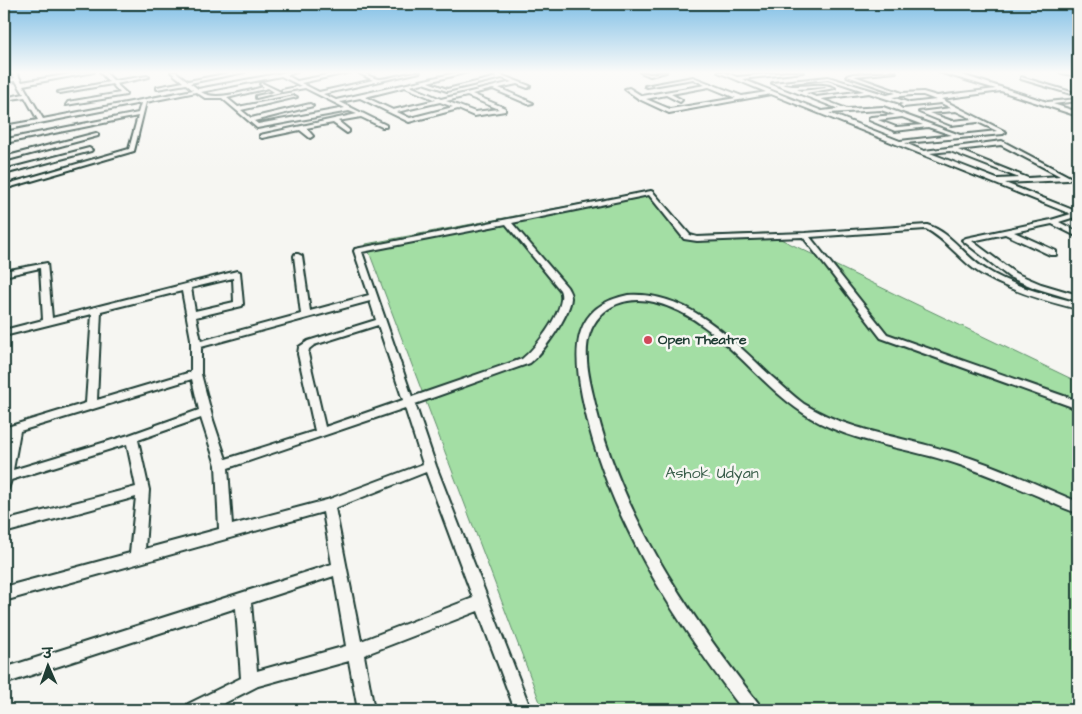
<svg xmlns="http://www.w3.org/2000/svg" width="1082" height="714" font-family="'Architects Daughter','Playpen Sans Deva',sans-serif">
<rect width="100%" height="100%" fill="#f6f6f2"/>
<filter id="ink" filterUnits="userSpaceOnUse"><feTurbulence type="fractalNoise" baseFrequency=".02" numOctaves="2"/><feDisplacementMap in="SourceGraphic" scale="10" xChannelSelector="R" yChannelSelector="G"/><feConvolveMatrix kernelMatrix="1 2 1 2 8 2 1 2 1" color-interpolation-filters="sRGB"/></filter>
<g filter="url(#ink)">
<path fill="#a3dea4" stroke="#618e6c" d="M653 190 690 236 768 233 1078 382V710H543L366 244Z"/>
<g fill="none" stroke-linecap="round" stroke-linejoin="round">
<g stroke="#1f3d34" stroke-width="4">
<path id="street" d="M12 72H16L22 82 83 72H94L23 85 43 119 193 90 186 84 157 89V87L183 82 171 72H176L188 81 235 72H245L190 83 198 89 287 72H297L286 75 297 81 341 72H351L301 83 319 92 373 80 357 72C365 72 372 79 380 79 394 78 406 72 420 72L323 94 336 100 460 72H468L428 82 447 89 497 77 487 72H493L530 86 528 88 517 84 499 88 533 103 528 104 493 89 472 94 505 108V111L474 116 458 109 409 122 360 98 340 102 386 125V127H382L361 117 338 121 349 130V132L347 133 333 123 306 128 313 136 310 138 300 130 262 138 260 137V135L357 114 349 111 257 128 222 98H205L196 92 146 102 134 151 4 189V185L129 149 138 116 5 143 4 137 7 139 138 113 141 103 4 130V126L38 120 25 97 4 100V98L24 94 16 81 4 82V80L15 78ZM281 76 301 86 282 90V92L305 88 345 108 258 124 254 121 313 106 310 104 251 118 241 110 297 97 295 96 238 107 227 98 268 88 274 92 256 96V98L281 92 262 83 260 84 264 87C248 90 215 102 201 92ZM502 78 512 82 441 99 410 86 423 83 447 91ZM405 87 436 100 393 110 365 97ZM467 96 499 109 475 112 446 101ZM440 102 453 107 410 118 397 112Z
M100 72H105L114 81 147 76 149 77 116 84 126 93V95L66 105 68 102 120 93 112 84 60 93 58 92 109 82Z
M640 72 650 74 666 72 650 76Z
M718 72H724L737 77 786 72H803L742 79 822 111 839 109 772 83 828 77 887 95 896 93 847 76 853 74 896 72 854 76 902 93 923 92 937 96 996 89 939 72H953L1047 102 1078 99V101L1053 104 1078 112V116L1001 91 941 99 1006 132 1003 134 905 143 924 151 1002 141 1070 177 1071 178 1068 180 1005 183 1078 212V216L1059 222 1078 232V237L1052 224 1014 232 1056 251V255H1050L1005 234 972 241 1015 273 1041 284 1078 295V301L1035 288 1009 277 962 240 966 238 1051 220 1071 214 771 94 669 113 639 99 625 89 629 88 642 96 705 85 693 79 647 87 645 86 693 77 742 96 766 92ZM828 79 864 91 816 97 806 93 835 88C819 80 799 90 782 84ZM709 87 736 98 670 109 646 99 666 95 680 102 682 100 671 94ZM826 88 801 91 797 89 825 87ZM869 93 903 104 900 105 903 107 941 103 951 108 919 112 951 125 978 122 997 131 960 135 883 107 847 109 821 99ZM911 95H923L936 100 910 103 892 97ZM881 110 895 115 871 117 869 118V120L895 131 928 127 952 135 900 141 829 113ZM956 111 973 119 952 121 929 113ZM902 117 923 125 896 127 878 120ZM1001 145 1060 176 1028 178 958 150ZM950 151 1019 178 997 179 930 153Z
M1060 72 1078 74V76L1062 73Z
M1021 77 1078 94V96L1021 79Z
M4 113 7 117 4 119Z
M96 133 98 134V136L4 161V157Z
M89 148 92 150 91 151 4 174V170Z
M651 191 653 192 690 235 697 237 805 233 927 225C951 232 964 256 985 269 1013 287 1046 294 1078 303V309C1045 301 1002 289 974 269 957 256 945 239 926 229L810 237 887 334 1078 401V409L881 338 803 237 697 241 684 239 649 195 512 223 567 287C569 291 571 293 571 298 570 315 543 353 530 363L415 404 436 466 531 710H515L478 611 364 655 374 710H358L349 661 258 686 211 710H186L188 704 241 678 236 608 4 684V668L332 564 323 512 4 601V587L130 553 136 497 4 533V521L136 487 127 444 11 480 8 489 4 490V456L8 435 4 436V428L86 403 92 314 4 336V330L43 320 40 268 4 276V271L47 263 52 318 237 271 240 272 243 304 242 306 196 317 201 341 301 314 294 256 295 254H298L302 256 310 311 369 295 354 251 355 249ZM506 224 560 290C568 307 536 348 522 359L412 397 362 252ZM233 278 234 302 195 311 191 288ZM182 291 191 339V372L97 400 101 311ZM370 301 376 320 308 341 299 347 298 354 315 431 226 459 213 420 201 374V347ZM378 325 403 400 325 427 308 354 309 349 314 345ZM192 379 199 410 129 435 13 470 20 431ZM405 408 423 464 327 500 232 525 228 468ZM201 418 216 465 219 529 145 549 149 490 138 440ZM426 472 473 598 361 641 335 508ZM334 576 346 646 257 671 251 603Z
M628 295C688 291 732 340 772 377 783 386 793 396 804 404 848 431 899 436 948 451 993 464 1035 484 1078 502V513C1064 509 1051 502 1038 496 1012 485 987 474 960 465 911 448 856 444 811 418 755 385 719 318 654 302 635 297 613 301 600 316 580 337 587 370 593 395 618 512 687 612 759 704L761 710H743C672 617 605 513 582 396 573 350 572 306 628 295Z"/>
</g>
<use href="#street" fill="#f6f6f2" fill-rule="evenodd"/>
</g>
</g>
<linearGradient id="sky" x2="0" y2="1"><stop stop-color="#80bfe6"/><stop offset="0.42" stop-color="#fbfbf9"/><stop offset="1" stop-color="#fbfbf9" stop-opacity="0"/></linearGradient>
<rect width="1082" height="172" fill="url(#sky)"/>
<circle fill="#d1495b" stroke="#f6f6f2" stroke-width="2" cx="648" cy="340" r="5"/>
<g text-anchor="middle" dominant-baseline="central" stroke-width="5" stroke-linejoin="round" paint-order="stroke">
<g font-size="14" font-weight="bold" fill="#1f3d34" stroke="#f6f6f2" text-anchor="start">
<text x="658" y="340">Open Theatre</text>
</g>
<g font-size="16" fill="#395d4a" stroke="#f6f6f2">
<text x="712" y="473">Ashok Udyan</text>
</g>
</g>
<rect width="1082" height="714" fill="none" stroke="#f6f6f2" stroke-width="20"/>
<rect x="10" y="10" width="1062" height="694" fill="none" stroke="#1f3d34" stroke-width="2" filter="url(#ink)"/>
<g transform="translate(48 666) rotate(358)" stroke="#f6f6f2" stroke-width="4" paint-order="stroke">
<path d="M0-4L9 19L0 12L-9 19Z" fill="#1f3d34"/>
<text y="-8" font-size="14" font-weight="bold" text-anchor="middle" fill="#1f3d34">उ</text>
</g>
</svg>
